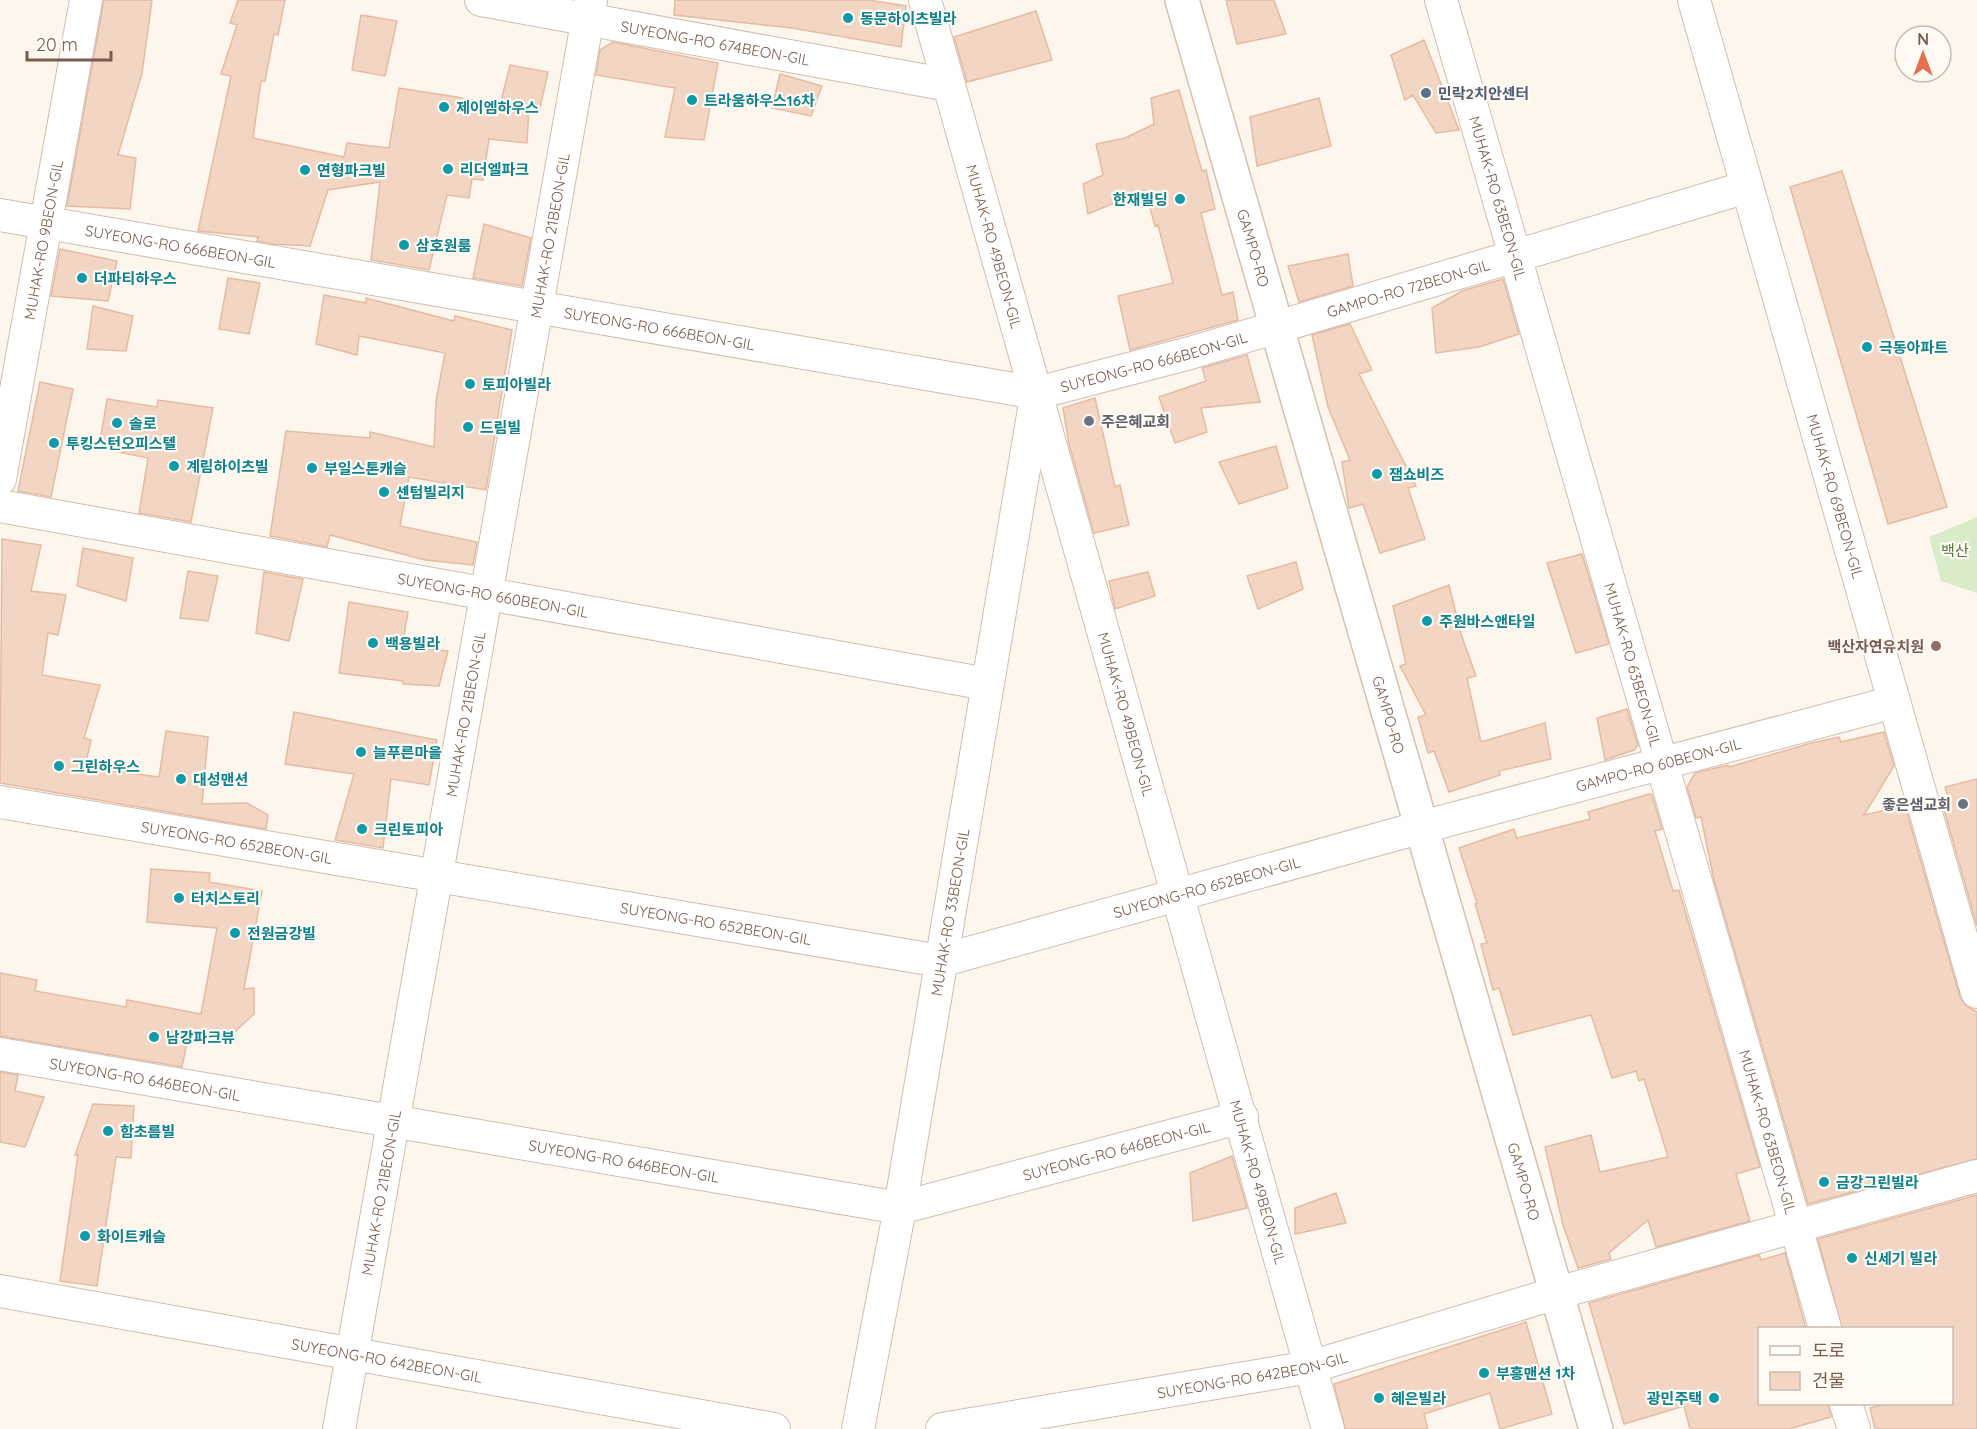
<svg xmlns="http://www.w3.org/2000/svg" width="1977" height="1429" font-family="Quicksand,'Noto Sans KR',sans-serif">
<rect width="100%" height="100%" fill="#fdf6ec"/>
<path fill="#d8ecc9" d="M1977 517V593L1941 581 1929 537Z"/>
<path fill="#f3d5c3" stroke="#e6bba3" stroke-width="1.5" d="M104 0H152L142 73 118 155 136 158 130 209 67 206Z
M238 0H285L278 35 274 34 265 81H261L253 138 344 157 347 143 389 148 399 88 457 97 499 109 510 65 548 72 540 108 529 106 527 143 489 139 483 180 472 179 469 198 447 195 429 270 371 260 380 182 328 190 310 246 273 244 257 241 258 237 198 231 231 76 221 74 237 25 230 23Z
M675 0H868L906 6 901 47 792 28 674 15Z
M1226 0H1274L1286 34 1237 44Z
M1036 11 1052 60 967 82 954 37Z
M361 15 397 21 385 76 352 70Z
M1424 40 1459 130 1436 133 1413 95 1405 100 1391 55Z
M613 42 718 63 704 140 665 137 675 88 596 75 600 50Z
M780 74 822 86 811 116 772 108Z
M1179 90 1202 171 1206 170 1215 209 1201 213 1222 295 1233 292 1238 320 1130 350 1118 296 1173 283 1158 225 1155 226 1145 190 1088 214 1083 184 1103 175 1096 144 1125 138 1154 124 1151 98Z
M1319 98 1331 146 1257 166 1250 117Z
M1842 171 1947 507 1888 524 1790 187Z
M484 224 531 238 522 286 473 278Z
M60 249 117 261 108 301 51 296Z
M1348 254 1353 286 1299 302 1288 266Z
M228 278 260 283 249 334 219 329Z
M1503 279 1519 334 1479 347 1436 353 1432 308 1462 291Z
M324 295 366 303V298L454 321 455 316 512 330 486 490 409 477 400 526 477 542 473 565 425 560 330 535 327 547 270 536 286 431 370 438V432L434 447 436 401 445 353 359 336 357 355 316 344Z
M93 306 133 316 126 351 87 349Z
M1350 324 1372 370 1359 374 1416 486 1408 488 1425 539 1380 553 1363 504 1349 508 1342 462 1350 460 1328 407 1312 335Z
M1247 355 1260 402 1201 408 1207 432 1175 443 1159 397 1206 381 1202 368Z
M40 382 73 389 51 497 18 491Z
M1095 398 1115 487 1120 485 1129 525 1094 533 1069 444 1063 408Z
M107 399 157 407 158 400 213 408 191 522 139 513 148 458 99 448Z
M1276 446 1288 488 1239 504 1219 462Z
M2 539 41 545 31 591 66 595 58 635 48 633 42 675 100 685 84 738 91 740 85 767 159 777 166 731 208 737 202 804 247 803 268 815 266 829 0 783Z
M83 548 133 558 126 601 77 586Z
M1582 554 1609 644 1576 653 1547 563Z
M1296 562 1303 589 1258 609 1247 576Z
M188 571 218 576 208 621 180 618Z
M264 572 303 579 289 641 256 633Z
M1148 572 1155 596 1115 609 1109 581Z
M1449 585 1461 634 1476 676 1467 678 1481 742 1545 723 1551 759 1499 771 1500 775 1449 792 1434 751 1428 753 1418 717 1426 715 1400 666 1406 664 1393 606Z
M349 602 408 612 402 647 448 651 439 686 403 684V681L339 673Z
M1627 709 1638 745 1634 750 1605 760 1597 718Z
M294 712 437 740 429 785 391 779 383 848 335 840 354 774 285 764Z
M1884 732 1894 766 1864 815 1905 806 1960 997 1965 1005 1977 1012V1159L1808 1204 1714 880 1701 817 1696 818 1687 787 1695 773 1728 765 1729 767 1811 743 1839 737 1841 742Z
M1977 779V926L1941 799 1948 797 1945 787Z
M1649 794 1652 795 1662 829 1655 831 1673 891 1679 890 1760 1167 1736 1174 1750 1221 1656 1247 1648 1220 1609 1253 1611 1259 1578 1268 1563 1225 1545 1147 1591 1135 1600 1172 1668 1157 1644 1079 1639 1081 1636 1071 1612 1078 1591 1015 1513 1035 1499 988 1493 990 1481 944 1487 943 1475 904 1477 903 1459 848 1514 829 1517 838 1590 819 1588 812Z
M151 869 210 873 209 882 262 891 244 989 254 988V1014L229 1037 188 1038 182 1067 0 1036V973L37 980 35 991 126 1007 127 1000 201 1014 217 928 147 922Z
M0 1072 18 1075 15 1091 44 1097 25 1147 0 1142Z
M93 1104 134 1106 131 1158 116 1157 97 1286 60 1281 78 1155H75Z
M1232 1156 1247 1208 1193 1221 1190 1173Z
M1336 1193 1346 1223 1295 1234V1208Z
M1977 1195V1429H1875L1870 1408 1885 1404H1952V1329H1842L1818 1239Z
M1785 1253 1806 1329H1760V1404H1828L1831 1417 1789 1429H1690L1684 1406 1624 1424 1589 1303 1759 1255 1761 1260Z
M1526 1322 1552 1414 1500 1429 1490 1393 1424 1414 1428 1429H1345L1334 1384Z"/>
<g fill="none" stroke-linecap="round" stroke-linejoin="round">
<g stroke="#d1beb0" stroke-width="34">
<g id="street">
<path id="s1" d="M481 0 949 85"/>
<path id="s2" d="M925 0 1328 1429"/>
<path id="s3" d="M1441 0 1825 1328"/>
<path id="s4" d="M1694 0 1977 992"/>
<path id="s5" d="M0 215 1037 393 1190 353 1747 187"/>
<path id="s6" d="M0 479 86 0"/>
<path id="s7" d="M0 506 987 684"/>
<path id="s8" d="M0 802 940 961 1422 827 1894 702"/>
<path id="s9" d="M0 1054 900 1208 1242 1117"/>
<path id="s10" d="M0 1291 774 1429"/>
<path d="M1846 1404 1854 1429"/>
<path id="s11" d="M339 1429 591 0"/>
<path id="s12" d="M858 1429 900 1208 1035 403"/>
<path id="s13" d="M942 1429 1310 1367 1557 1293 1977 1176"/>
</g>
</g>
<g stroke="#d6c0b0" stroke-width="36">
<g id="secondary">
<path id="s14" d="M1182 0 1596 1429"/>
</g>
</g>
<use href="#street" stroke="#fff" stroke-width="32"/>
<use href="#secondary" stroke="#fff" stroke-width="33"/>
</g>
<g fill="#0f9aa8" stroke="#fffaf3" stroke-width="2">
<circle cx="848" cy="18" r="6"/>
<circle cx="692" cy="100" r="6"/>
<circle cx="444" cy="107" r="6"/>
<circle cx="448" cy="169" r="6"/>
<circle cx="305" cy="170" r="6"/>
<circle cx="1180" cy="199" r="6"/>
<circle cx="404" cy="245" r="6"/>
<circle cx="82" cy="278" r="6"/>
<circle cx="1867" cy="347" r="6"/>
<circle cx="470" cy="384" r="6"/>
<circle cx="117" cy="423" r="6"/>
<circle cx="468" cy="427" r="6"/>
<circle cx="54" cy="443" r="6"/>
<circle cx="174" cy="466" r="6"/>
<circle cx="312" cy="468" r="6"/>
<circle cx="1377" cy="474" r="6"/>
<circle cx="384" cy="492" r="6"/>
<circle cx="1427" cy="621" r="6"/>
<circle cx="373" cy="643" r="6"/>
<circle cx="361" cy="752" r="6"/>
<circle cx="59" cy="766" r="6"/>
<circle cx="181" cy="779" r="6"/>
<circle cx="362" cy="829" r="6"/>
<circle cx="179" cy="898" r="6"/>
<circle cx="235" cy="933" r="6"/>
<circle cx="154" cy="1037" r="6"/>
<circle cx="108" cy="1131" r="6"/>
<circle cx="1824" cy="1182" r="6"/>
<circle cx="85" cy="1236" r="6"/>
<circle cx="1852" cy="1258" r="6"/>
<circle cx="1484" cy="1373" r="6"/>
<circle cx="1379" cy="1398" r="6"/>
<circle cx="1714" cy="1398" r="6"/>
</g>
<circle fill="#5c6f8a" stroke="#fffaf3" stroke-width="2" cx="1426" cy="93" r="6"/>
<g fill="#6b7280" stroke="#fffaf3" stroke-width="2">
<circle cx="1089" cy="421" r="6"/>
<circle cx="1963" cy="804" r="6"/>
</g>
<circle fill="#8d6e63" stroke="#fffaf3" stroke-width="2" cx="1936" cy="646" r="6"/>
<g text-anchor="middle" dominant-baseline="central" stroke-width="4.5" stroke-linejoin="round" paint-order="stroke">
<g font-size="15" font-weight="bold" fill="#0d838f" stroke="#fffaf3" text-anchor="start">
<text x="860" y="18">동문하이츠빌라</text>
<text x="704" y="100">트라움하우스16차</text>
<text x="456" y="107">제이엠하우스</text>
<text x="460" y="169">리더엘파크</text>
<text x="317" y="170">연형파크빌</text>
<text x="1168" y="199" text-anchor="end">한재빌딩</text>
<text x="416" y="245">삼호원룸</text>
<text x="94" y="278">더파티하우스</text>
<text x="1879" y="347">극동아파트</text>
<text x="482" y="384">토피아빌라</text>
<text x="129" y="423">솔로</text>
<text x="480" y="427">드림빌</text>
<text x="66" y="443">투킹스턴오피스텔</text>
<text x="186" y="466">계림하이츠빌</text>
<text x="324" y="468">부일스톤캐슬</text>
<text x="1389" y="474">잼쇼비즈</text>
<text x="396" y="492">센텀빌리지</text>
<text x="1439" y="621">주원바스앤타일</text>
<text x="385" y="643">백용빌라</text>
<text x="373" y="752">늘푸른마을</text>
<text x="71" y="766">그린하우스</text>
<text x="193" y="779">대성맨션</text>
<text x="374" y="829">크린토피아</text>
<text x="191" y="898">터치스토리</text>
<text x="247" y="933">전원금강빌</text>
<text x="166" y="1037">남강파크뷰</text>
<text x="120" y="1131">함초름빌</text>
<text x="1836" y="1182">금강그린빌라</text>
<text x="97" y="1236">화이트캐슬</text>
<text x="1864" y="1258">신세기 빌라</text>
<text x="1496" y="1373">부흥맨션 1차</text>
<text x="1391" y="1398">혜은빌라</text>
<text x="1702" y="1398" text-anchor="end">광민주택</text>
</g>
<g font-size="15" fill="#7a5c4d" stroke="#fffaf3">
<text stroke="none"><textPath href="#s1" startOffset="238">SUYEONG-RO 674BEON-GIL</textPath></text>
<text stroke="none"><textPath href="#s3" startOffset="206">MUHAK-RO 63BEON-GIL</textPath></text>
<text stroke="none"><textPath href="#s11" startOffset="1212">MUHAK-RO 21BEON-GIL</textPath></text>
<text stroke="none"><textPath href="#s6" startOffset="243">MUHAK-RO 9BEON-GIL</textPath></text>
<text stroke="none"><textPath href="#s5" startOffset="183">SUYEONG-RO 666BEON-GIL</textPath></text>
<text stroke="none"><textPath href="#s2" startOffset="256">MUHAK-RO 49BEON-GIL</textPath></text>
<text stroke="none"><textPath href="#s14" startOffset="258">GAMPO-RO</textPath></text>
<text stroke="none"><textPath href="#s5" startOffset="1438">GAMPO-RO 72BEON-GIL</textPath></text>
<text stroke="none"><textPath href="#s5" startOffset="669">SUYEONG-RO 666BEON-GIL</textPath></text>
<text stroke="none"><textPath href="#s5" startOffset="1173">SUYEONG-RO 666BEON-GIL</textPath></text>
<text stroke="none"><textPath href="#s4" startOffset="516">MUHAK-RO 69BEON-GIL</textPath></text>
<text stroke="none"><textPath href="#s7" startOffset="501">SUYEONG-RO 660BEON-GIL</textPath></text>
<text stroke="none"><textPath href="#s3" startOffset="692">MUHAK-RO 63BEON-GIL</textPath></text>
<text stroke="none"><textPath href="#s2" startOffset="742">MUHAK-RO 49BEON-GIL</textPath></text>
<text stroke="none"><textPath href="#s14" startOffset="744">GAMPO-RO</textPath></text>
<text stroke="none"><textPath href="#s11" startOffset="726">MUHAK-RO 21BEON-GIL</textPath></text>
<text stroke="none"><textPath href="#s8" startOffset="1698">GAMPO-RO 60BEON-GIL</textPath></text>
<text stroke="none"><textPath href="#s8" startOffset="240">SUYEONG-RO 652BEON-GIL</textPath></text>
<text stroke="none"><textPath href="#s8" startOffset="1230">SUYEONG-RO 652BEON-GIL</textPath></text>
<text stroke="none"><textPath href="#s12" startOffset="525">MUHAK-RO 33BEON-GIL</textPath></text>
<text stroke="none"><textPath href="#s8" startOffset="726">SUYEONG-RO 652BEON-GIL</textPath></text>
<text stroke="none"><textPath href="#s9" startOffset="147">SUYEONG-RO 646BEON-GIL</textPath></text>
<text stroke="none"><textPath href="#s3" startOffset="1178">MUHAK-RO 63BEON-GIL</textPath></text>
<text stroke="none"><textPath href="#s9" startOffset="1137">SUYEONG-RO 646BEON-GIL</textPath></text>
<text stroke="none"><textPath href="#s9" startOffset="633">SUYEONG-RO 646BEON-GIL</textPath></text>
<text stroke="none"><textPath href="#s14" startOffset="1230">GAMPO-RO</textPath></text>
<text stroke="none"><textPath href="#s2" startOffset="1228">MUHAK-RO 49BEON-GIL</textPath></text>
<text stroke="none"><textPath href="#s11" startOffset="240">MUHAK-RO 21BEON-GIL</textPath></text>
<text stroke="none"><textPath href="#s10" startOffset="393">SUYEONG-RO 642BEON-GIL</textPath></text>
<text stroke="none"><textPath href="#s13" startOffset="315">SUYEONG-RO 642BEON-GIL</textPath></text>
</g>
<g font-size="15" font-weight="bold" fill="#4e5e75" stroke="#fffaf3" text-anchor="start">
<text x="1438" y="93">민락2치안센터</text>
</g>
<g font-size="15" font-weight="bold" fill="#5b616d" stroke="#fffaf3" text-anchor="start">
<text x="1101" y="421">주은혜교회</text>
<text x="1951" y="804" text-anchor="end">좋은샘교회</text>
</g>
<g font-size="15" fill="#537a41" stroke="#fffaf3">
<text x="1955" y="550">백산</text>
</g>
<g font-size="15" font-weight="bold" fill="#785e54" stroke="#fffaf3" text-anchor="end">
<text x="1924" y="646">백산자연유치원</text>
</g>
</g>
<rect x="1758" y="1327" width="195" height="78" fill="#fffaf3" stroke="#cabbb1" stroke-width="1.5"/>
<rect x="1770" y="1346" width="30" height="9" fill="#ffffff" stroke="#cabbb1" stroke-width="1.5"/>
<text x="1812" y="1357" font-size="18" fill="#7a5c4d">도로</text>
<rect x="1770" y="1372" width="30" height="18" fill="#f3d5c3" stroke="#cabbb1" stroke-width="1.5"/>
<text x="1812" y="1387" font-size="18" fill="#7a5c4d">건물</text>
<g transform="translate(1923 54)"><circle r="28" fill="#fffaf3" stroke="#cabbb1" stroke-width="1.5"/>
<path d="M0-4.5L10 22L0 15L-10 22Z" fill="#e76f51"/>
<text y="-9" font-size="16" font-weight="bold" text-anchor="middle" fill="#7a5c4d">N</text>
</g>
<path d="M27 51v9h84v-9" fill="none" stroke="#7a5c4d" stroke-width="3"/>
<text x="36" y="51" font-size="18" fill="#7a5c4d" stroke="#fffaf3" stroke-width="4.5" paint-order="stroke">20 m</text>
</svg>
